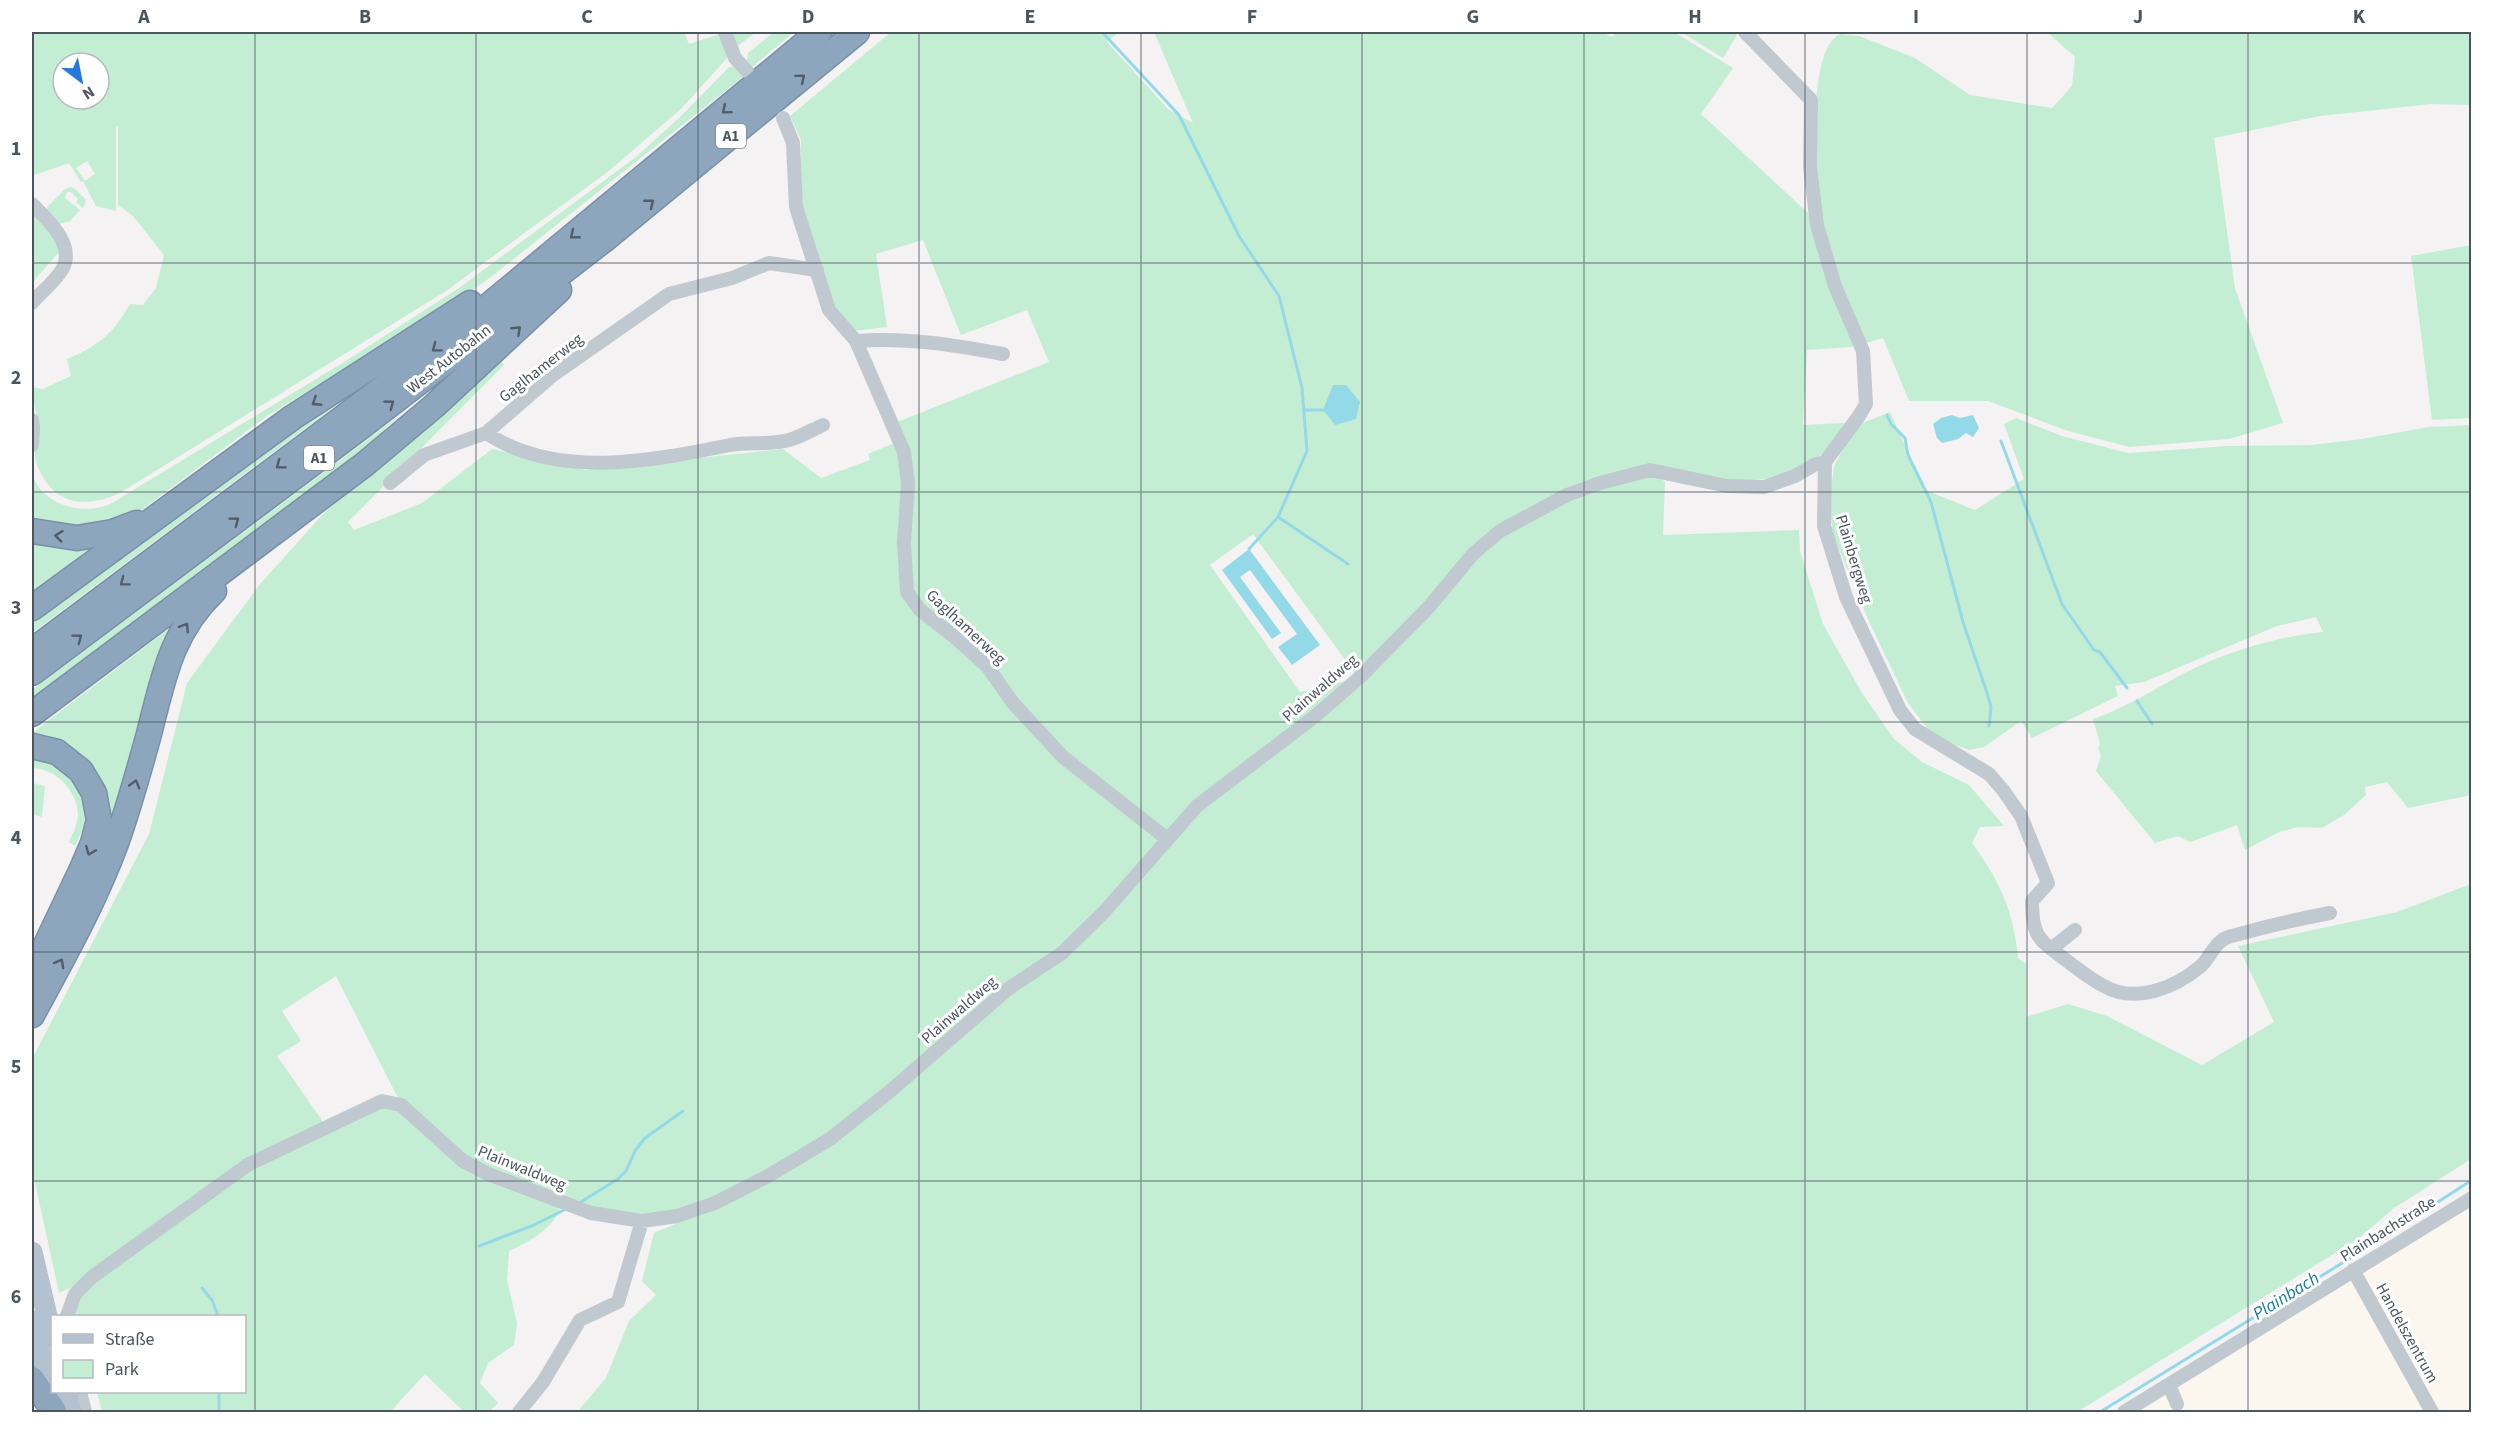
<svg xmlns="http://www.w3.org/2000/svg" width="2503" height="1444" font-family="'Source Sans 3',sans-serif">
<rect width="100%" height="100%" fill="#f4f2f2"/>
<path fill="#fcf7ee" d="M2471 1206V1412H2140L2441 1224Z"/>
<path fill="#c4eed3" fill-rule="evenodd" d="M32 32H684L689 44 720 34 728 57 682 108 610 170 446 291 120 493C91 506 61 508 43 477 40 472 35 462 35 456 34 444 40 435 38 423 36 410 32 400 32 387L43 389 71 376 67 359C98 346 113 334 130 304L143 305 156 288 164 255 133 216 118 205V126L116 127V211L96 206 83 181 81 182 69 163 32 176ZM63 63H99V99H63ZM87 161 95 174 85 181 76 168Z
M731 32H756L738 46Z
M774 32H794L752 67 747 60 748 53Z
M891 32H1119L1107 42 1168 109 1193 123 1154 32H1602L1612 37 1617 32H1674L1733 68 1701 114 1808 213 1820 211C1817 177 1805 50 1840 34L1859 36 1915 58 1970 95 2052 108 2072 86 2075 57 2047 32H2471V105L2431 104 2320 116 2214 138 2235 288 2283 423 2229 439 2129 447 2065 430 1988 401H1909L1883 338 1851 347 1807 350 1803 425 1845 423C1840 430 1836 440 1830 446 1783 497 1710 479 1651 470L1665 482 1663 535 1799 530 1800 551 1823 624 1862 693 1894 739 1922 762 1969 785 2004 826 1980 827 1972 843C1999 880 2014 911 2018 958L2026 964V1017L2068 1004 2107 1016 2202 1065 2274 1022 2238 946 2397 912 2471 884V1159L2394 1208 2358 1239 2077 1412H577L606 1378 629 1321 656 1295 642 1281 654 1233 741 1196C703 1204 665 1218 625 1215 601 1214 576 1201 554 1191L560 1212C546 1232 531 1241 509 1251L507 1280 517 1323 514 1345 488 1363 480 1383 498 1403 489 1412H464L425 1374 390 1412H102L97 1392H244V1316H67L89 1279 59 1293 32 1169V1059L149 834 187 683 260 584 324 513 498 358 504 365 348 522 354 530 422 503 492 449 585 470 783 449 821 478 870 460 868 454 899 441 892 424 1049 362 1027 310 961 335 923 240 876 254 887 327 854 331 835 307 810 235 800 194 801 140 790 116ZM1253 534 1358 677V678L1300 692 1210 565ZM336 976 401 1104 382 1101 326 1126 277 1056 301 1041 282 1011Z
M1681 32H1734L1737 35 1723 58Z
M738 66 744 76 491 277 458 300 267 416 143 509 110 525 69 531 32 524V474C35 481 39 489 45 494 62 509 91 514 112 503L344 362 459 288 636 157 680 117 729 67Z
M71 187 75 189 86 200 83 208 76 202 78 199 71 192H67L65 198 80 210 70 221 59 224 47 212V207L65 189Z
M32 209 57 240 59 252 32 283Z
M2471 245V418L2432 420 2411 256Z
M386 368 32 633V617L278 438Z
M1890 412 1925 490 1975 510 2024 479 2004 424 2016 418 2062 436 2128 453 2228 446 2311 445 2362 439 2429 427 2471 425V795L2408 808 2387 782 2365 787 2366 795 2344 815 2322 828 2298 827 2279 832 2245 850 2237 825 2190 842 2178 836 2155 843 2096 771 2101 756 2098 748 2100 744 2093 719C2134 705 2168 679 2208 662 2241 648 2287 635 2323 632L2316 617 2277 626 2144 682 2115 686 2118 696 2032 738 2021 721 1984 747 1969 750 1950 743 1927 728 1908 703 1867 617 1833 535 1829 501 1834 467 1843 448 1858 425Z
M399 416 334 477 32 705V690Z
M116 537 32 599V539Z
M174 625 126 794 32 1000V983L103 802 32 743V733Z
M32 756 53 760 85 791C87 815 86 824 75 846L69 842C73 833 77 825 78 815 78 791 55 768 32 768Z
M33 783 45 786 42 817 32 814Z"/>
<path fill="#94d9e8" d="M1333 385H1346L1360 402 1356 419 1335 425 1323 410Z
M1952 415 1960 418 1973 415 1979 428 1973 437 1966 433 1958 439 1942 443 1937 438 1933 424 1941 418Z
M1249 549 1320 645 1292 665 1278 647 1297 634 1250 570 1240 577 1281 633 1272 639 1222 570Z"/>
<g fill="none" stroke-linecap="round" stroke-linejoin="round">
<path stroke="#94d9e8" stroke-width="3" d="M1102 32 1179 115 1239 236 1279 296 1302 388 1307 451 1278 517 1249 549
M1304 410H1323
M1887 415 1891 424 1905 438 1908 455 1931 502 1963 622 1988 696 1991 707 1989 726
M2001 441 2062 604 2094 650 2100 652 2127 688
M1278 517 1348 564
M2137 701 2152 724
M579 1203 618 1179 626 1171 635 1151 645 1138 683 1111
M479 1246 534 1225 566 1209
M202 1288 212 1300 218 1316
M219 1412V1392
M2100 1412 2365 1249 2472 1180"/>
<g stroke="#7891a9" stroke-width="27">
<path id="highway" d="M32 531 77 538 113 532 137 523
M32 608 293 417 470 303
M32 651 452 336 819 32
M32 673 362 426 605 239 857 32
M32 714 365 464 434 406 559 290
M32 746 57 752 81 771 94 793 99 820 93 843 81 871 32 974
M32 1015C62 959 94 903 116 843 129 807 139 770 149 734 163 679 171 632 214 591
M32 1379 54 1411"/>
</g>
<path stroke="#c0c9cf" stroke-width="14" d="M725 32 735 58 747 71
M1745 32 1811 100 1810 167 1817 225 1835 286 1863 351 1866 404 1859 416 1825 462 1824 526 1846 597 1900 710 1915 729 1989 774 2003 790 2021 816 2048 883 2032 901C2032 937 2039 940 2066 960 2078 969 2090 979 2104 986 2135 1004 2175 988 2201 966 2209 959 2214 944 2224 939 2231 935 2242 934 2250 931 2277 924 2303 918 2330 913
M783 118 793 143 796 207 829 310 856 341 904 452 908 483 904 543 907 592 920 610 957 639 987 666 1013 703 1063 757 1166 838
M32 204C47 219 75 244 63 268 56 281 41 292 32 303
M856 341C906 337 954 345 1003 354
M32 420 33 427 32 445
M486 433C557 480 651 461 730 445 749 442 770 445 789 440 800 437 812 430 823 425
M390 483 424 455 486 433 553 375 669 294 732 278 769 263 817 270
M2051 949 2075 930
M2353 1270 2432 1412
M67 1316 75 1294 92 1277 249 1164 382 1101 401 1105 463 1161 488 1174 591 1213 642 1221 677 1216 715 1203 768 1176 830 1139 889 1092 1008 989 1062 953 1104 912 1197 806 1314 717 1359 678 1428 608 1473 554 1500 531 1567 495 1600 483 1650 470 1727 486 1764 487 1795 476 1816 464 1825 462
M2169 1385 2177 1404
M80 1392 85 1412
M519 1412 543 1382 580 1320 618 1302 642 1221
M2124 1412 2472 1198"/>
<path stroke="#b3c2ce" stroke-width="21" d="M32 1252 52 1337
M32 1321 53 1405
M66 1392 71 1412"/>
<use href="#highway" stroke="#8da5bd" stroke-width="24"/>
</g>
<defs><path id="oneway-chevron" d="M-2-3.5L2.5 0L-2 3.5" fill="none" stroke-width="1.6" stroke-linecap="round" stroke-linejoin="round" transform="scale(1.5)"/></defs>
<g stroke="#515d68">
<use href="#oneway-chevron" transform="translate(801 78) rotate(-40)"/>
<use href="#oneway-chevron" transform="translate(726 110) rotate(140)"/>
<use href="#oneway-chevron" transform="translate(650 203) rotate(-39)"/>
<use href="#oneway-chevron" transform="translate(574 235) rotate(141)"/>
<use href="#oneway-chevron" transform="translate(517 330) rotate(-43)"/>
<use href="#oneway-chevron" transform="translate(436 348) rotate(143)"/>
<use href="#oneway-chevron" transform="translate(316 402) rotate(147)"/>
<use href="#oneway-chevron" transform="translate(390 404) rotate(-37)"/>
<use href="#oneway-chevron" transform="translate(280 465) rotate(143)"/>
<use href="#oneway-chevron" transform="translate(235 521) rotate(-37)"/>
<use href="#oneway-chevron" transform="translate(59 536) rotate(-174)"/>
<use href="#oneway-chevron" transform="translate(124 582) rotate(143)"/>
<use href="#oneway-chevron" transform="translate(185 627) rotate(-58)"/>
<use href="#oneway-chevron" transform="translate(78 638) rotate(-37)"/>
<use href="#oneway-chevron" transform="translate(135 784) rotate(-74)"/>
<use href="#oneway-chevron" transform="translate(90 851) rotate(112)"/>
<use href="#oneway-chevron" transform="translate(60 963) rotate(-61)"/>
</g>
<path fill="none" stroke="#4a555e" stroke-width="1.5" stroke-opacity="0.55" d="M255 32V1412M476 32V1412M698 32V1412M919 32V1412M1141 32V1412M1362 32V1412M1584 32V1412M1805 32V1412M2027 32V1412M2248 32V1412M32 263H2472M32 492H2472M32 722H2472M32 952H2472M32 1181H2472"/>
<g text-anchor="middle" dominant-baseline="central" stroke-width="6" stroke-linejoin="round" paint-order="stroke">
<g fill="#fff" stroke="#80888e" stroke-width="1.5">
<rect x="716" y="124" width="30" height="24" rx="4.5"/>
<rect x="304" y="446" width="30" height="24" rx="4.5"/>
</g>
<g font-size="15" font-weight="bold" fill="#4a555e">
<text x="731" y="136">A1</text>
<text x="319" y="458">A1</text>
</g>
<g font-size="16" fill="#4a555e" stroke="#fff">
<text transform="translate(449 359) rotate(-38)">West Autobahn</text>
<text transform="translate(541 368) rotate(-38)">Gaglhamerweg</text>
<text transform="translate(1854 559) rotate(73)">Plainbergweg</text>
<text transform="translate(966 627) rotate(43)">Gaglhamerweg</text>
<text transform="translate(1320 688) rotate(-41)">Plainwaldweg</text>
<text transform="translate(959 1010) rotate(-41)">Plainwaldweg</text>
<text transform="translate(522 1168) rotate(22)">Plainwaldweg</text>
<text transform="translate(2388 1229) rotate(-32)">Plainbachstraße</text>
<text transform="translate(2407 1333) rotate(61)">Handelszentrum</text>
</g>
<g font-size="18" font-style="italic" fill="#158098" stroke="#fff">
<text transform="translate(2286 1296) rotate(-32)">Plainbach</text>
</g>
</g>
<rect width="2503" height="1444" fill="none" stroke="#ffffff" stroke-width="66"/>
<rect x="51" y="1315" width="195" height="78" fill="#ffffff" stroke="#b7bbbf" stroke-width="1.5"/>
<rect x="63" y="1334" width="30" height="9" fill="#b3c2ce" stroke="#b7bbbf" stroke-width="1.5"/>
<text x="105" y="1345" font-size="18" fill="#4a555e">Straße</text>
<rect x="63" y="1360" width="30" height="18" fill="#c4eed3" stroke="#b7bbbf" stroke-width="1.5"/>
<text x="105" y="1375" font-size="18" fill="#4a555e">Park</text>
<g transform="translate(81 81) rotate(148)"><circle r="28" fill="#ffffff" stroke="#b7bbbf" stroke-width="1.5"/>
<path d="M0-4.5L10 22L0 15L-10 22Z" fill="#2579db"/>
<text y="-9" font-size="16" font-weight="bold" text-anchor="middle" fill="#4a555e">N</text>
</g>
<rect x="33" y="33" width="2437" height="1378" fill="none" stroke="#4a555e" stroke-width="2"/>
<g font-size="20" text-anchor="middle" font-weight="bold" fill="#4a555e">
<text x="144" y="23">A</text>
<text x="365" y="23">B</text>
<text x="587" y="23">C</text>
<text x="808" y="23">D</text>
<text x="1030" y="23">E</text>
<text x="1252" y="23">F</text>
<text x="1473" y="23">G</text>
<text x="1695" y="23">H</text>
<text x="1916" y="23">I</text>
<text x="2138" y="23">J</text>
<text x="2359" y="23">K</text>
<text x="16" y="155">1</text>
<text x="16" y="384">2</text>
<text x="16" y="614">3</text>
<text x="16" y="844">4</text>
<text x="16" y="1073">5</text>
<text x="16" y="1303">6</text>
</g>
</svg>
